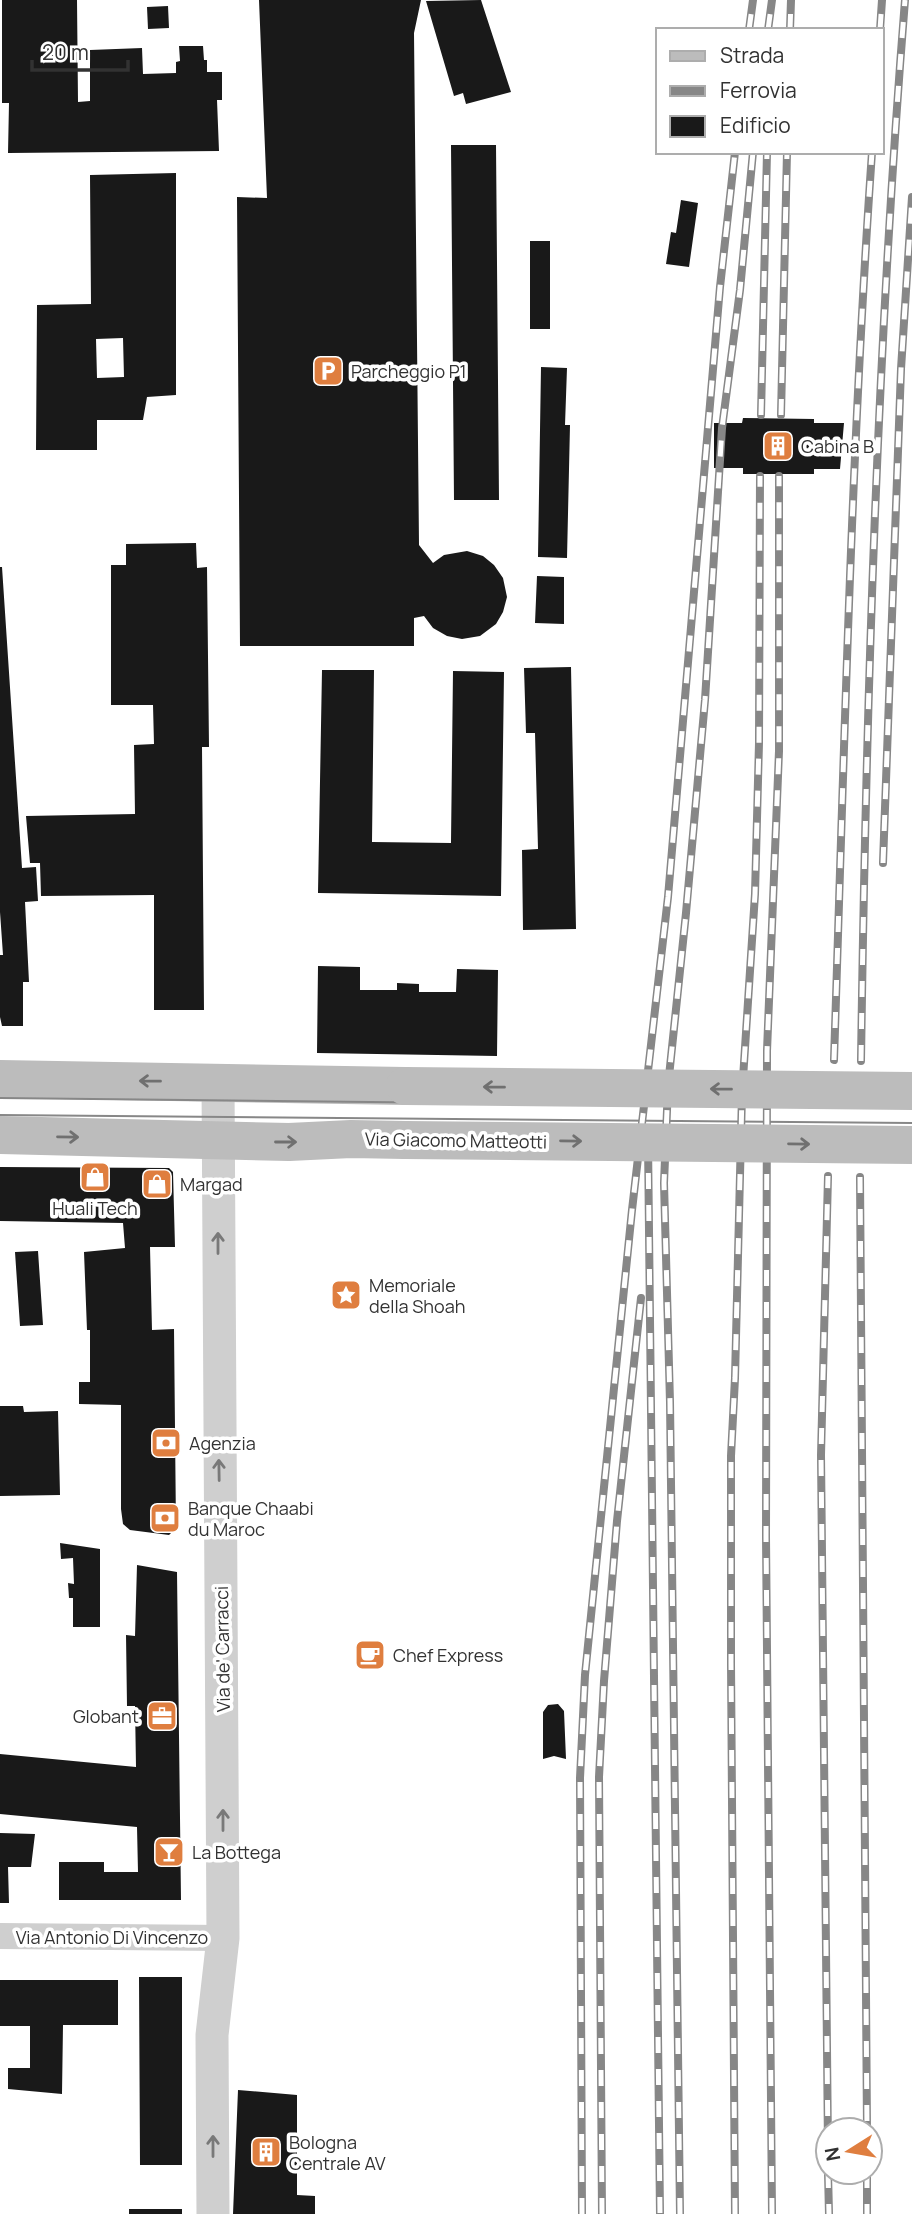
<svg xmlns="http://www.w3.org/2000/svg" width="912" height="2214" font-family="Manrope,sans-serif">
<rect width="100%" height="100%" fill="#fff"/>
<path fill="#191919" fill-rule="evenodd" d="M2 0H77L78 102 90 101V50L142 48 143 74 176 73V62L180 61 179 46H203L204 60H207V72H222V100H217L219 151 8 153 9 103H2Z
M259 0H421L414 33 419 545 433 563 444 555 467 551 483 556 494 565 503 578 507 597 503 612 496 624 480 636 462 639 447 636 433 628 424 616 414 618V646H240L237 197 267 198Z
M481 0 511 92 466 104 463 93 454 96 426 1Z
M168 6 169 28 148 29 147 7Z
M451 145H496L499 500H454Z
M176 173V395L147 397 143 420H97V450H36L37 305 91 304 90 175ZM123 338 124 377 97 378 96 339Z
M681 200 698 203 689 267 666 264 671 232 676 233Z
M530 241H550V329H530Z
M541 367 567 368 565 425H570L567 558 538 557Z
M743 418 814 419V423H844L840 469H814V474H743V468H714V423H742Z
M196 543 197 568 207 567 209 747H202L204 1010H154V895L41 896 40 863H30L26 816 135 814 134 745 154 744 153 705H111V565H126V544Z
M0 567H2L22 868 36 867 38 901 25 902 29 982H23V1026H2L0 1017V955H3L0 912Z
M537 576 564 577V624L535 623Z
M571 667 576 929 523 930 522 850 538 849 535 733H526L524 668Z
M322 670H374L372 842 451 843 453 671 504 672 501 896 318 893Z
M318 966 360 967V990H397V983L419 984V992H456L457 969 498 970 497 1056 317 1053Z
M0 1167 169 1168 173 1172 175 1247H150L152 1330 174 1329 176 1528 169 1535 130 1530 123 1524 121 1509V1405L79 1404V1382H90V1330H87L84 1252 125 1248 123 1223 0 1221Z
M38 1251 43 1325 20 1326 15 1252Z
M0 1406H23L24 1412 58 1411 60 1495 0 1496Z
M60 1543 100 1549V1627H73V1598H69L68 1583 74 1584 73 1558 61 1559Z
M137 1565 177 1572 181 1900H59V1862H104V1872H138L137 1827 0 1814V1754L136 1767 135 1706H127L126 1635 135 1636Z
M558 1704 564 1711 566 1759 554 1756 543 1759V1712L548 1705Z
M0 1833 35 1834 31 1867H8L9 1903H0Z
M139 1977H182V2165H140Z
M0 1980H118V2025H63L62 2094 8 2089V2068H30V2026H0Z
M238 2090 297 2095V2195L315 2196V2214H233Z
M129 2209H182V2214H129Z"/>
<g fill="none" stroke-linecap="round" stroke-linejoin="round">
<path stroke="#cfcfcf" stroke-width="26" d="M0 1936 223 1938"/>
<path stroke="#cfcfcf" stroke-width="33" d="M213 2214 212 2035 223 1938 218 1082"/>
<path stroke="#bcbcbc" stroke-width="38" d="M0 1079 405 1086
M0 1135 289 1142 351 1139 405 1140"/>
<path stroke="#878787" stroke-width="2" d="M0 1098 912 1108
M0 1115 912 1123"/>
<g stroke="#878787" stroke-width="8">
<path id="rail" d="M749 30 753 0
M768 30 772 0
M790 30 791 0
M880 30 882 0
M761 415 767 152
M781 415 787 152
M883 863 901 369 912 197
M834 1060C844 757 851 455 872 152
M861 1061C866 707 877 353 905 0
M648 1141 660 2214
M860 1177 867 2130
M828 2148 821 1455 828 1176
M828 2172 829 2214
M867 2172V2214
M582 2214 580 1778 585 1675 632 1210 668 897 720 287 735 152
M602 2214 599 1777 604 1681 617 1521 641 1298
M680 2214 670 1402 664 1183 668 1086 686 913 705 700 722 428 740 290 753 152
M735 2214 731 1663V1456L735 1378 742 1094 755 894 759 743 760 476
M772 2214 766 1537 767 1051 779 751V476"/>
</g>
<use href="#rail" stroke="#fff" stroke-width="5" stroke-dasharray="16" stroke-linecap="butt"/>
<path stroke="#bcbcbc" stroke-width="38" d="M405 1086 912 1091
M405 1140 912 1145"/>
</g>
<defs><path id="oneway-shaft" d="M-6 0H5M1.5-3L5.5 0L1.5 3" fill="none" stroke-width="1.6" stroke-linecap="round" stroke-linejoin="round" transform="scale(1.75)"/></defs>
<g stroke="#707070">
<use href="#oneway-shaft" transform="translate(150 1081) rotate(-179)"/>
<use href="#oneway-shaft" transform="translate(494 1087) rotate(-179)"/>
<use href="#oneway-shaft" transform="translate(721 1089) rotate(-179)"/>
<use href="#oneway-shaft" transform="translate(68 1137) rotate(1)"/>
<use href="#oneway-shaft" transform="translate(571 1141) rotate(1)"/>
<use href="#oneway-shaft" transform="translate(286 1142)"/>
<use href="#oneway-shaft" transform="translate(799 1144) rotate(1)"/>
</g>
<g stroke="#797979">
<use href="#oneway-shaft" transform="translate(218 1243) rotate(-90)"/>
<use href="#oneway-shaft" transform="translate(219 1470) rotate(-91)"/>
<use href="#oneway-shaft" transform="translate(223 1820) rotate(-90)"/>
<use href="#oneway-shaft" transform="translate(213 2146) rotate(-90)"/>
</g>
<defs>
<g id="parking-square" transform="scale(1.575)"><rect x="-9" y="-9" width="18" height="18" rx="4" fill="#df7e3f" stroke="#fff"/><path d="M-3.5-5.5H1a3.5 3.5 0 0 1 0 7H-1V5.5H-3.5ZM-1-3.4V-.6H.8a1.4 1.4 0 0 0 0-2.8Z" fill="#fff"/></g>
<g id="building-square" transform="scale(1.575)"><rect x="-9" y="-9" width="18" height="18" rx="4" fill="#df7e3f" stroke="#fff"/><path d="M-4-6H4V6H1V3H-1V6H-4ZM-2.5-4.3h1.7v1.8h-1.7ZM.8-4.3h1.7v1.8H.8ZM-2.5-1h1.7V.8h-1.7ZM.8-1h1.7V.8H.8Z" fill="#fff"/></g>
<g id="shop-square" transform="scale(1.575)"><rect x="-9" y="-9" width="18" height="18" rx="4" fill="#df7e3f" stroke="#fff"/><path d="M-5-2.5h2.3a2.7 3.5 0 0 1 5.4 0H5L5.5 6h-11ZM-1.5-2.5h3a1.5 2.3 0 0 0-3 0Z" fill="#fff"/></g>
<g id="sight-square" transform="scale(1.575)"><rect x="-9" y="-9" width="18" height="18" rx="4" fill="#df7e3f" stroke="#fff"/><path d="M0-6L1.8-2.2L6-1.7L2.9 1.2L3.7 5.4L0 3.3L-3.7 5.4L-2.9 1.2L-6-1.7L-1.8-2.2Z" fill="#fff"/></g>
<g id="bank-square" transform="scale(1.575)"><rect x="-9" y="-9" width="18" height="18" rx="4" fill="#df7e3f" stroke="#fff"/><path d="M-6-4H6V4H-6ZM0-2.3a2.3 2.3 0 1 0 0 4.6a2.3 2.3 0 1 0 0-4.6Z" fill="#fff"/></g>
<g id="cafe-square" transform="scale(1.575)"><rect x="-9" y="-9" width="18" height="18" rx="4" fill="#df7e3f" stroke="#fff"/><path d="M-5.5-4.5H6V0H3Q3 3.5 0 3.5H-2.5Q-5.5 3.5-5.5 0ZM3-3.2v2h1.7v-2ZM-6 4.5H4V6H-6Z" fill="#fff"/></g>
<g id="office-square" transform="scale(1.575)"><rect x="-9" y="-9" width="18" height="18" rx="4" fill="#df7e3f" stroke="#fff"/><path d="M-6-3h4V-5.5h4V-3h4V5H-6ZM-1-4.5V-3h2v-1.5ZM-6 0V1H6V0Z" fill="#fff"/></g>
<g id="bar-square" transform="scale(1.575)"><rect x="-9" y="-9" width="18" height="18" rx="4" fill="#df7e3f" stroke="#fff"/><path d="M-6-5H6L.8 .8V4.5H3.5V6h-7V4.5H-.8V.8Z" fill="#fff"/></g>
</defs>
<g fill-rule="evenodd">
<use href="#parking-square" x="328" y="371"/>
<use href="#building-square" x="778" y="446"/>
<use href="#shop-square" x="95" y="1177"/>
<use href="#shop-square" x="157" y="1184"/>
<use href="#sight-square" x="346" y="1295"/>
<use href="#bank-square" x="166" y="1443"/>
<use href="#bank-square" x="165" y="1518"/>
<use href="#cafe-square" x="370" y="1655"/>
<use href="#office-square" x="162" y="1716"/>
<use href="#bar-square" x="169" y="1852"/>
<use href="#building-square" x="266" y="2152"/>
</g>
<g text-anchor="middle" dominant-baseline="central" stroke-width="7" stroke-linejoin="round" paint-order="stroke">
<g font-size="18" fill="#323232" stroke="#fff" text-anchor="start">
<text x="351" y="371">Parcheggio P1</text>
<text x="801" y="446">Cabina B</text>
<text x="180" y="1184">Margad</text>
<text x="95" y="1208" text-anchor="middle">Huali Tech</text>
<text x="369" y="1285">Memoriale<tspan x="369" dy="21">della Shoah</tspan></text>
<text x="189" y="1443">Agenzia</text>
<text x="188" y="1508">Banque Chaabi<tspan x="188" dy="21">du Maroc</tspan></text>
<text x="393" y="1655">Chef Express</text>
<text x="139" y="1716" text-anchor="end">Globant</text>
<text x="192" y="1852">La Bottega</text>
<text x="289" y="2142">Bologna<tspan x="289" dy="21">Centrale AV</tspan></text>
</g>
<g font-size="18" fill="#323232" stroke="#fff">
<text transform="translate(456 1140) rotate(1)">Via Giacomo Matteotti</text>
<text transform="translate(222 1649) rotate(-91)">Via de' Carracci</text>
<text x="112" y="1937">Via Antonio Di Vincenzo</text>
</g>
</g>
<rect x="656" y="28" width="228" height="126" fill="#ffffff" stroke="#adadad" stroke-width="2"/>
<rect x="670" y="51" width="35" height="10" fill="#bcbcbc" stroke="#adadad" stroke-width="2"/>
<text x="720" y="63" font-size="21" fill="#323232">Strada</text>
<rect x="670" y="86" width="35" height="10" fill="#878787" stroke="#adadad" stroke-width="2"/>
<text x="720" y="98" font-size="21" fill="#323232">Ferrovia</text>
<rect x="670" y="116" width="35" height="21" fill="#191919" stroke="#adadad" stroke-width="2"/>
<text x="720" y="133" font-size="21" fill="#323232">Edificio</text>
<g transform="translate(849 2151) rotate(259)"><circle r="33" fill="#ffffff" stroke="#adadad" stroke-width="2"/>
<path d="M0-5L12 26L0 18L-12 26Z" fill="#df7e3f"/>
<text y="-10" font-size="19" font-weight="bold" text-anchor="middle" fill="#323232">N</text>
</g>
<path d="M32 60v10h96v-10" fill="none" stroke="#323232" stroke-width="3.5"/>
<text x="42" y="60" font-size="21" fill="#323232" stroke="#ffffff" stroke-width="5" paint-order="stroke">20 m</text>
</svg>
